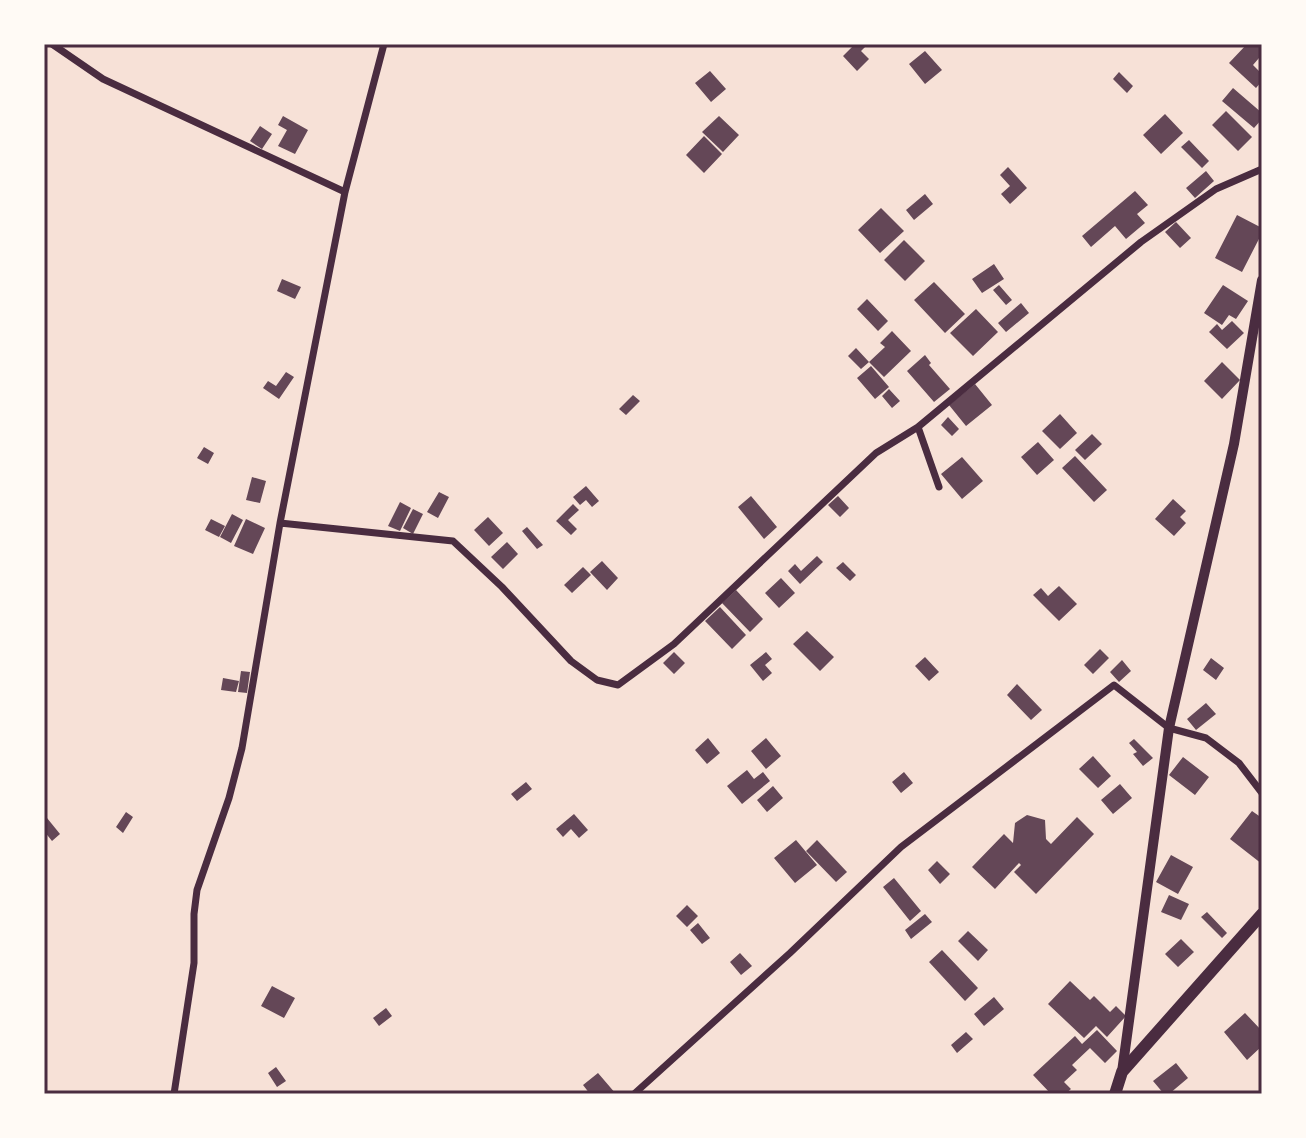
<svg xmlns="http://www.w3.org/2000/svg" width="1306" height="1138" font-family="Ubuntu,sans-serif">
<rect width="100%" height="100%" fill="#f7e1d7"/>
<path fill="#644757" d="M855 44H868L861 51 869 59 857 71 843 56Z
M1247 44H1262V61L1259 58 1253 65 1262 74V81L1256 88 1229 63Z
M925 51 942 70 925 84 909 64Z
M710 71 726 89 711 102 695 83Z
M1119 72 1133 86 1127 93 1113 79Z
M1233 88 1262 113V119L1254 128 1222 101Z
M1226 111 1252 137 1238 151 1212 125Z
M1165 114 1183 133 1161 154 1143 135Z
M283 116 308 130 295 154 278 146 287 130 278 125Z
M719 116 739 135 723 152 702 132Z
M260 126 272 134 262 149 250 141Z
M704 136 722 154 704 173 686 155Z
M1189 140 1209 161 1202 168 1181 147Z
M1008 167 1027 188 1010 204 1001 194 1010 186 1000 175Z
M1206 171 1214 181 1195 198 1186 188Z
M1135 191 1148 205 1137 214 1145 223 1126 239 1115 226 1091 247 1082 236Z
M925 194 933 204 914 220 906 210Z
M881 208 904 231 880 253 858 230Z
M1237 215 1262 228V233L1242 272 1215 258Z
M1176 222 1191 238 1180 248 1165 232Z
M904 240 925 261 905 281 884 260Z
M994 264 1004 279 982 293 972 279Z
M282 279 301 287 295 299 277 291Z
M934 282 965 314 945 333 914 300Z
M999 285 1012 300 1006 305 993 290Z
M1223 285 1248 301 1236 319 1229 315 1222 325 1204 313Z
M867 299 888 321 878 331 857 309Z
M1021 303 1029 313 1006 332 998 323Z
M976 309 998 332 973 356 950 333Z
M1232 321 1244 333 1227 349 1209 332 1217 324 1222 330Z
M892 331 911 351 884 377 869 362 885 347 880 343Z
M856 348 869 362 861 369 848 356Z
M925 355 931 363 929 365 950 389 934 402 907 371Z
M1222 362 1240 380 1222 399 1204 381Z
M871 366 889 387 875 399 857 378Z
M286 372 294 377 279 399 263 388 268 381 276 386Z
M975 384 992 405 966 426 949 405Z
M889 389 900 401 892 408 882 396Z
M633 395 640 401 626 415 619 409Z
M1060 414 1077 433 1060 449 1042 431Z
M948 417 959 429 952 436 941 425Z
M1092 434 1102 444 1085 460 1075 450Z
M1038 442 1054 460 1037 475 1021 457Z
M204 447 214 453 208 464 197 458Z
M1075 456 1107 490 1094 502 1062 468Z
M962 457 983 481 962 499 941 474Z
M252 477 266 481 260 503 246 500Z
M586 486 599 501 592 507 586 500 580 505 573 497Z
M439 492 449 497 438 518 427 512Z
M751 496 777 527 764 539 738 507Z
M838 496 849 508 840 517 828 505Z
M1173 499 1186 511 1180 517 1186 523 1174 536 1155 519Z
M400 502 411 508 400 531 388 526Z
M573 504 579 510 568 520 577 529 571 535 556 521Z
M413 509 423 514 413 534 403 528Z
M232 514 243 520 231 543 220 537Z
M488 517 503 533 489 546 474 530Z
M211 519 225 526 219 537 205 530Z
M246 519 265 528 253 554 234 546Z
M527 527 543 545 537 549 522 531Z
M507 542 518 554 503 569 491 557Z
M817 556 823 562 800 584 788 571 795 564 801 571Z
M602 561 618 578 607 590 590 572Z
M843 562 856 575 850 581 836 568Z
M583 567 591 575 572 593 564 585Z
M781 578 795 593 779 608 765 593Z
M1059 586 1077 604 1059 621 1033 595 1041 588 1048 596Z
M736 590 763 619 750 632 722 603Z
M720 607 746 635 732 649 705 621Z
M807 631 834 657 820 671 793 644Z
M1100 649 1109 658 1093 674 1084 665Z
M674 652 685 663 674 674 663 663Z
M766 652 772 659 765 665 772 673 763 681 750 665Z
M925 657 939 672 929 681 915 666Z
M1211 658 1224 668 1216 680 1203 670Z
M1122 660 1131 671 1119 682 1110 672Z
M241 671 250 672 247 693 238 692Z
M223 678 239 681 236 692 221 690Z
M1017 684 1042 710 1031 720 1007 695Z
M1206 703 1216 714 1196 730 1187 719Z
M708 738 720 753 707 764 695 750Z
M766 738 781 756 766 769 751 751Z
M1134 739 1153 758 1143 766 1133 754 1137 752 1129 743Z
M1093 756 1111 776 1098 788 1079 769Z
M1183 757 1209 777 1195 795 1169 775Z
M747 770 754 779 763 772 770 781 742 804 727 786Z
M904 772 913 783 901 793 892 782Z
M526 782 532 789 517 801 511 794Z
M1120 784 1132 798 1113 814 1101 800Z
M773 786 783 798 767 812 757 800Z
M1252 811 1262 818V864L1230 839Z
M126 812 133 817 123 833 116 827Z
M574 814 588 830 579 838 571 829 563 837 556 829Z
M1027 815 1045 820 1046 839 1051 844 1077 817 1094 834 1036 894 1014 872 1021 865 1019 863 995 889 972 867 1004 834 1013 843 1015 823Z
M47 818 60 834 52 841 44 831V820Z
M796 840 817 865 795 883 774 858Z
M817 840 847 872 836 882 806 851Z
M1171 855 1193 867 1178 894 1156 882Z
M937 861 950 874 940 884 928 870Z
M894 878 921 911 910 921 883 887Z
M1169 895 1189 904 1181 920 1161 912Z
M687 905 698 916 687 927 676 916Z
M1207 912 1227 933 1222 938 1201 917Z
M925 914 932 922 911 939 905 930Z
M698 923 710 938 702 944 690 930Z
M968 931 988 950 978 961 958 941Z
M1181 939 1194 952 1178 967 1165 954Z
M942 950 978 988 965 1001 929 962Z
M740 953 752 966 741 975 730 962Z
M1070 981 1090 1000 1094 996 1110 1012 1116 1006 1126 1016 1107 1037 1096 1026 1084 1038 1048 1004Z
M272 986 295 998 284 1018 261 1006Z
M994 997 1004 1009 984 1026 974 1014Z
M386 1008 392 1016 379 1026 373 1018Z
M1245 1013 1262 1031V1046L1247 1060 1224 1032Z
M1097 1030 1117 1051 1105 1063 1090 1048 1072 1065 1077 1070 1064 1082 1071 1089 1065 1094H1051L1033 1075 1075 1036 1082 1044Z
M966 1032 973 1039 957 1053 951 1045Z
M1176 1063 1188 1078 1169 1094H1164L1153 1081Z
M276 1067 286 1081 277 1087 268 1073Z
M598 1073 616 1094H590L583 1085Z"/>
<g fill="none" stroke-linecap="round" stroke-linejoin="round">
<path stroke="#4a2c40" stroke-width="7" d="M52 44 103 79 345 192
M918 427 939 487
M280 523 453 541 502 587 571 661 597 680 618 685 674 644 876 453 918 427 1141 242 1216 189 1262 169
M174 1094 194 963V914L197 890 229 798 242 748 280 523 345 192 384 44
M634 1094 790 953 901 847 1114 685 1169 728 1206 738 1239 763 1262 793"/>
<path stroke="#4a2c40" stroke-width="10" d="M1122 1072 1169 728 1234 444 1262 280"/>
<path stroke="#4a2c40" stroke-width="12" d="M1115 1094 1122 1072 1262 914"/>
</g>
<rect width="1306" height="1138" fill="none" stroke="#fffaf5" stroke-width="92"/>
<rect x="46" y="46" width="1214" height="1046" fill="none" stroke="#4a2c40" stroke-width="3"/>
</svg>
